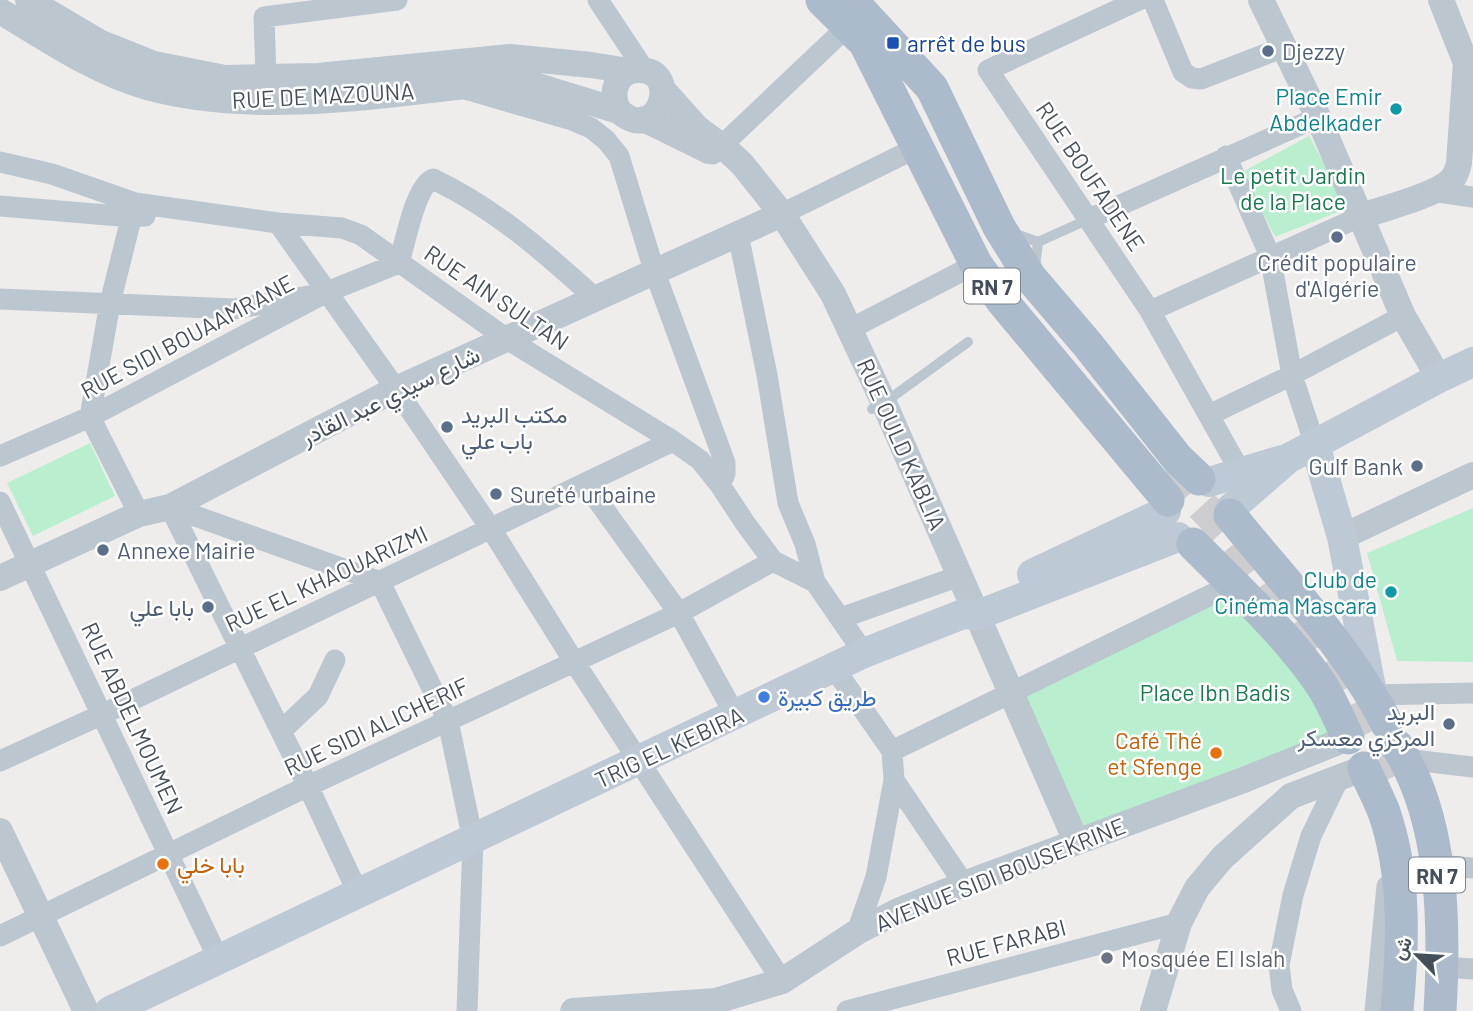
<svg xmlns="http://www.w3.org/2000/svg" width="1473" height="1011" font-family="Barlow,Vazirmatn,sans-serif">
<rect width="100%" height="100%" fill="#efecec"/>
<path fill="#b9efcf" d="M1309 136 1348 208 1275 237 1242 172Z
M90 443 115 496 33 536 7 483Z
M1473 508V662L1397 661 1367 553Z
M1237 593 1338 731 1082 828 1026 696Z"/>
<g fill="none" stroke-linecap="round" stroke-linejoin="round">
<path stroke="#cdcdcf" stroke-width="33" stroke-dasharray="33 17" stroke-linecap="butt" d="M1168 469 1233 539 1337 673 1399 792"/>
<path stroke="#bcc6cf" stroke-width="10" d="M1013 233 1038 242 1035 268
M1038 242 1089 219
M872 409 884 403 968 342"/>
<path stroke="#bcc6cf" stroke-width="21" d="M598 0 645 71
M1139 0 988 70 1150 311 1240 471
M1153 0 1183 72 1192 78 1201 79 1284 47
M266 78 264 17 397 0
M465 89 572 120 591 128 606 140 619 156 654 270 725 463V474L720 485
M713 154 848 26
M1226 156 1270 256 1292 375 1315 445
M0 162 52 174 135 203 278 223 342 228 361 235 507 339 673 441 700 460 720 485 745 523 773 561 815 582 864 653
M1431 191 1473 197
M135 203 110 303 90 417 139 514
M0 206 131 217 145 216
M782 214 918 147
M1089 219 1318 117
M278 223 396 389 491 529 575 663 782 981
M738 234 767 375 788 503 805 544 815 582
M0 299 234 309 308 296
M1150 311 1362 216
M850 329 976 264
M1209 415 1292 375 1403 316
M0 456 90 417 327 292 399 263C405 244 415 186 433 179 496 209 544 252 595 298
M585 483 679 613 735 715
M0 502 218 958
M170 507 380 582 448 721 473 840 467 1011
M170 507 308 786 358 893
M841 618 948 580
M834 668 892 751 894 780 876 877 857 932
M1372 695 1473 693
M281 731 318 696 335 660
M892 751 1233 584
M1405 759 1473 767
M0 761 103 714 673 441
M894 780 964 884
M1437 865 1473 868
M0 936 308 786 679 613 773 561
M1443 967 1473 969
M847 1011 1179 923
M1291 1011 1282 990 1279 965 1293 895 1311 836 1340 776
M1375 1011 1387 886"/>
<path stroke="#bcc6cf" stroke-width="26" d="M28 0 99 42 154 64 225 78 318 76 510 57 591 65 629 71
M1261 0 1318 117 1403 316 1439 378
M0 11C47 39 94 72 147 87 258 118 395 93 509 81L534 85 619 111C658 147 684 69 638 70 616 70 609 94 619 111
M663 90 697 128 728 151 742 164 782 214 833 294 884 403 1076 841
M644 119 709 151
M1362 216C1385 208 1432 196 1449 182 1456 177 1457 170 1459 163L1466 63 1441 0
M1342 537 1473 475
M0 578 139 514 170 507 396 389 782 214
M0 831 86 1011
M573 1011 716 1001 782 981 857 932 898 911 964 884 1246 779 1348 738
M1153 1011 1179 923 1197 888 1222 858 1291 796 1364 768"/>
<path stroke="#bec9d6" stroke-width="30" d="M1315 445 1342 537 1372 693
M1209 482 1282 460
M1230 509 1289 458 1439 378 1473 362
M1032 574 1166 511
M110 1011 864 653 963 614 978 615 1178 537"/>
<path stroke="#abbbcc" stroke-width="33" d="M822 0 860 38
M851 0 932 88 999 227 1030 277 1088 345 1177 458 1199 479
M864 41 976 264 1003 302 1168 500
M1230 515C1284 582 1348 647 1387 724
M1193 544C1236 587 1292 639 1324 689 1333 705 1341 722 1348 738
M1397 746C1444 820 1445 925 1440 1011
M1364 768C1370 782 1378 797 1384 812 1406 876 1403 945 1397 1011"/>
</g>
<rect fill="#1a4fb4" stroke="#fff" stroke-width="2.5" x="886" y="36" width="14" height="14" rx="3.5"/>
<g fill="#5c6f8a" stroke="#fff" stroke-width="2.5">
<circle cx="1268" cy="51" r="7"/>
<circle cx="1337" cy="237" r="7"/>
<circle cx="447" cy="427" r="7"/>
<circle cx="1417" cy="466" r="7"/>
<circle cx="496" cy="494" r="7"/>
<circle cx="103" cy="550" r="7"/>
<circle cx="208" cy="607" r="7"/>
<circle cx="1449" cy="724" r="7"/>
</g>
<g fill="#0f9aa8" stroke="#fff" stroke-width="2.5">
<circle cx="1396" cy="109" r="7"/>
<circle cx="1391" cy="592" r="7"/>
</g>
<circle fill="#3f7fe0" stroke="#fff" stroke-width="2.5" cx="764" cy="697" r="7"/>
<g fill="#e8710a" stroke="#fff" stroke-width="2.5">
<circle cx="1216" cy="753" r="7"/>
<circle cx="163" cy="864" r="7"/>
</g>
<circle fill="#6b7280" stroke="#fff" stroke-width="2.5" cx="1107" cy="958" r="7"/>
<g text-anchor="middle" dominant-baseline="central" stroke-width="5" stroke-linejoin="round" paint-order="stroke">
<g fill="#fff" stroke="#7c848c" stroke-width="2">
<rect x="964" y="268.5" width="56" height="35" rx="5"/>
<rect x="1409" y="857.5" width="56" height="35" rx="5"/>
</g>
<g font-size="21" font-weight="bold" fill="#444f5a">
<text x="992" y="286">RN 7</text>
<text x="1437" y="875">RN 7</text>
</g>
<g font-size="23" fill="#164399" stroke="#fff" text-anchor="start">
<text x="907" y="43">arrêt de bus</text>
</g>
<g font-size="23" fill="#4e5e75" stroke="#fff" text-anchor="start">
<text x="1282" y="51">Djezzy</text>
<text x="1337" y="262" text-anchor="middle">Crédit populaire<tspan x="1337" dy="26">d'Algérie</tspan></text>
<text x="461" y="414">مكتب البريد<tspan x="461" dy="26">باب علي</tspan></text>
<text x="1403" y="466" text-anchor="end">Gulf Bank</text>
<text x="510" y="494">Sureté urbaine</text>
<text x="117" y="550">Annexe Mairie</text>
<text x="194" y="607" text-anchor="end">بابا علي</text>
<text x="1435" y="711" text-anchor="end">البريد<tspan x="1435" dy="26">المركزي معسكر</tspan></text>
</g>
<g font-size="23" fill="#444f5a" stroke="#fff">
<text transform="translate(323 95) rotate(-3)">RUE DE MAZOUNA</text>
<text transform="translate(1091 176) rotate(56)">RUE BOUFADENE</text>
<text transform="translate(497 297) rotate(34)">RUE AIN SULTAN</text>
<text transform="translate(187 336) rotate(-28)">RUE SIDI BOUAAMRANE</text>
<text transform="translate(390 395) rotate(-26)">شارع سيدي عبد القادر</text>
<text transform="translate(902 444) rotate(66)">RUE OULD KABLIA</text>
<text transform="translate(326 578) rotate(-25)">RUE EL KHAOUARIZMI</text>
<text transform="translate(133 718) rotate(65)">RUE ABDELMOUMEN</text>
<text transform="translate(376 726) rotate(-25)">RUE SIDI ALICHERIF</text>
<text transform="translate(669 747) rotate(-25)">TRIG EL KEBIRA</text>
<text transform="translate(1000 874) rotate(-22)">AVENUE SIDI BOUSEKRINE</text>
<text transform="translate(1006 942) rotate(-15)">RUE FARABI</text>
</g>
<g font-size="23" fill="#0d838f" stroke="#fff" text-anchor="end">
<text x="1382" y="96">Place Emir<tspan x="1382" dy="26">Abdelkader</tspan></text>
<text x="1377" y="579">Club de<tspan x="1377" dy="26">Cinéma Mascara</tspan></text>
</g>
<g font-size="23" fill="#157b4b" stroke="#fff">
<text x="1293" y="175">Le petit Jardin<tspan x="1293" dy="26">de la Place</tspan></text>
<text x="1215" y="692">Place Ibn Badis</text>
</g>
<g font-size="23" fill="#366cbe" stroke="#fff" text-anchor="start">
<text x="778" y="697">طريق كبيرة</text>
</g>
<g font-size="23" fill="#c56008" stroke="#fff" text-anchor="end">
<text x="1202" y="740">Café Thé<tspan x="1202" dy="26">et Sfenge</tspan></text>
<text x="177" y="864" text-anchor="start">بابا خلي</text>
</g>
<g font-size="23" fill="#5b616d" stroke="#fff" text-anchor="start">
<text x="1121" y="958">Mosquée El Islah</text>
</g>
</g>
<g transform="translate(1417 955) rotate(295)" stroke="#ffffff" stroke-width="5" paint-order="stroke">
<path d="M0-5L12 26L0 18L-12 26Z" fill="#444f5a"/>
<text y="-10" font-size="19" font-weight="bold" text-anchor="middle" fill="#444f5a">ش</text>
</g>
</svg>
